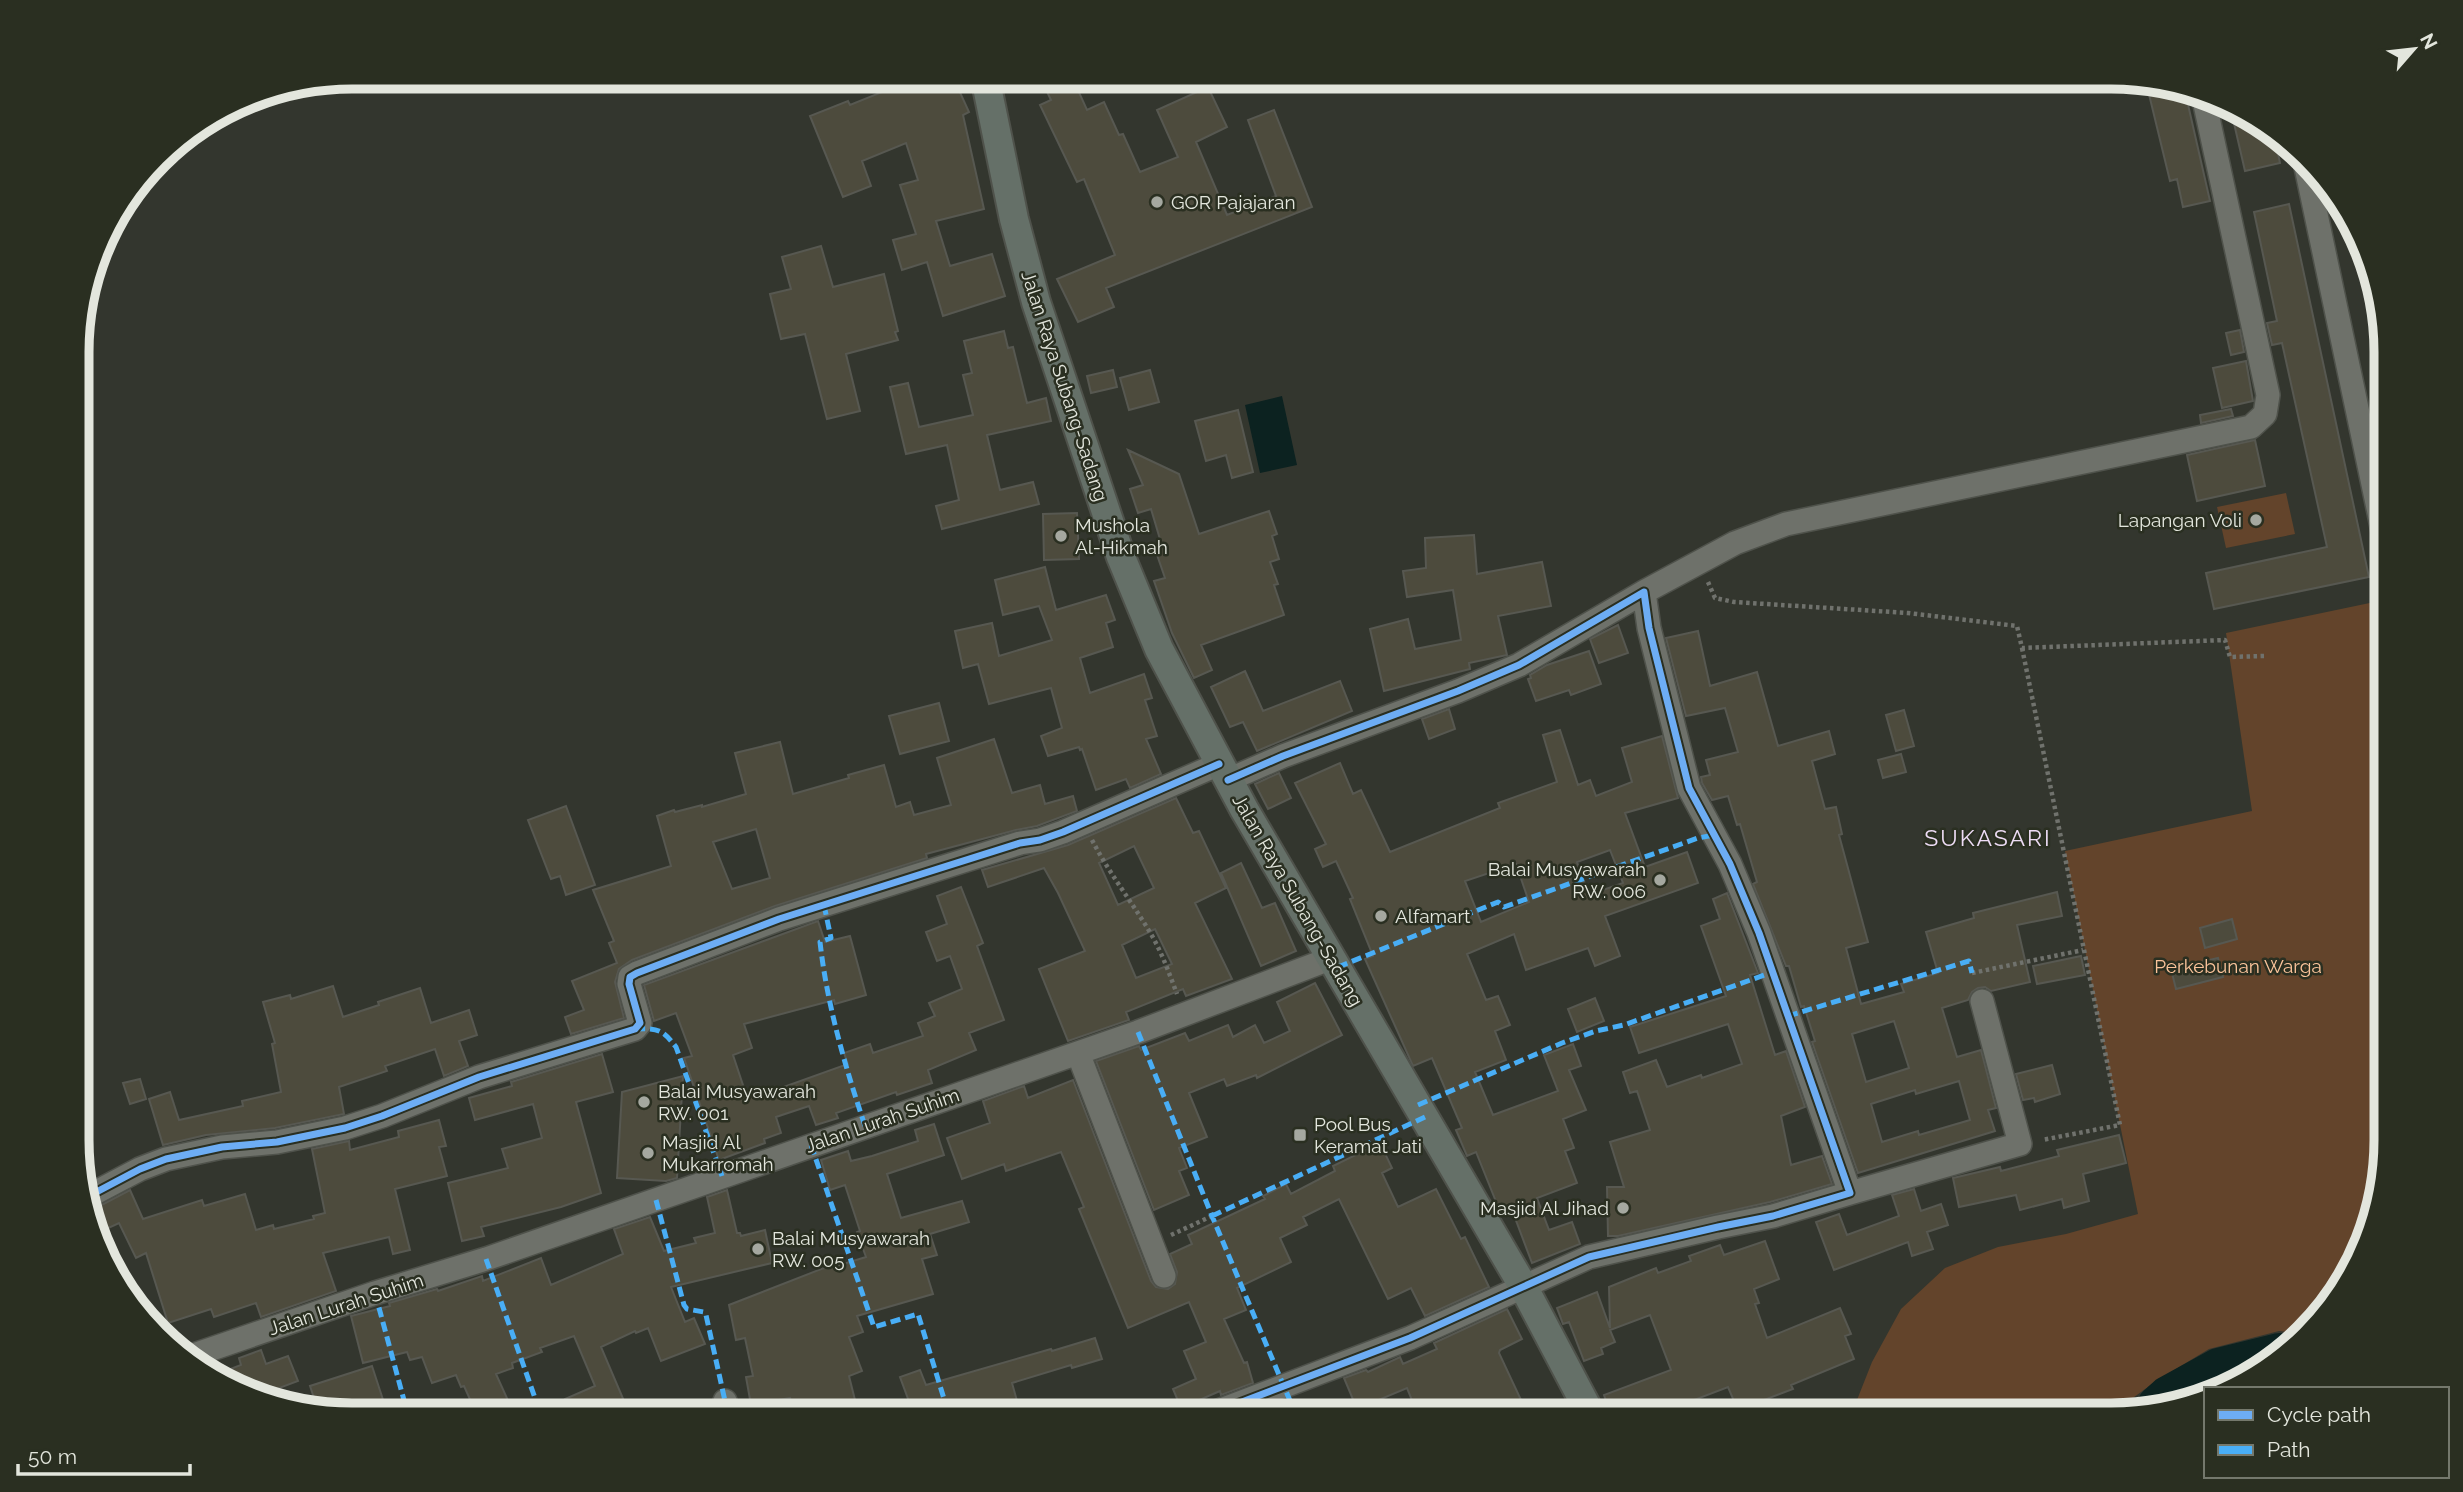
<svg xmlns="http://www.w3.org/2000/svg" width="2463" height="1492" font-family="Raleway,sans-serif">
<rect width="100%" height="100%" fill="#33362e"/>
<path fill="#63442b" d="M2286 493 2295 534 2226 548 2217 507Z
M2384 600 2385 1158 2349 1278 2306 1334 2279 1331 2209 1349 2156 1381 2111 1414 1856 1415 1855 1405 1872 1362 1901 1309 1945 1268 1998 1247 2066 1234 2138 1214 2065 851 2252 811 2226 633Z"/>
<path fill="#0c2220" d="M1282 396 1297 465 1260 473 1245 405Z"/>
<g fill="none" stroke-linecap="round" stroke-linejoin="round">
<path stroke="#0c2220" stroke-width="42" d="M2158 1406 2168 1397 2219 1369 2280 1354"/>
</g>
<path fill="#4d4b3d" stroke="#575851" stroke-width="2" fill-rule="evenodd" d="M906 77H953L969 112 963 115 984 209 936 221 950 266 992 254 1005 296 943 316 927 262 902 270 893 240 916 234 900 185 918 180 906 143 862 161 871 186 843 197 810 116 848 101 850 105 907 82Z
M1040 77H1072L1087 110 1104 102 1119 135 1123 134 1140 172 1178 157 1157 110 1208 87 1227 127 1196 142 1227 215 1276 196 1248 120 1274 110 1312 207 1106 288 1114 307 1078 322 1057 279 1115 255 1084 179 1077 182 1040 105 1051 100Z
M2146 82 2184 87 2210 201 2183 207 2177 179 2170 181Z
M2230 106 2249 114 2275 139 2280 163 2245 171Z
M2289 204 2369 577 2214 609 2206 573 2327 547 2282 343 2272 345 2267 323 2277 321 2254 212Z
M821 246 833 287 884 274 898 331 895 332 898 340 846 354 860 411 827 419 805 334 781 339 770 294 791 289 782 257Z
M2240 330 2244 352 2231 355 2226 333Z
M1004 331 1008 348 1013 347 1027 403 1046 398 1051 421 987 435 1000 490 1033 482 1039 504 942 529 936 506 959 500 947 445 906 454 890 387 908 383 919 427 973 415 963 375 972 373 964 341Z
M2246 361 2253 401 2222 408 2213 368Z
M1113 370 1117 387 1091 393 1087 376Z
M1150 370 1159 402 1129 410 1120 378Z
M2231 409 2233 416 2201 423 2200 415Z
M1238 410 1253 472 1232 478 1226 455 1206 461 1195 421Z
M2255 440 2265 486 2197 501 2187 455Z
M1128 450 1179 474 1199 534 1269 511 1277 534 1272 536 1279 559 1270 562 1278 584 1274 585 1284 615 1201 645 1212 670 1194 678 1172 633 1154 581 1165 578 1155 549 1162 546 1151 509 1138 513 1130 489 1143 485Z
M1077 513 1079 559 1044 560 1043 514Z
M1474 535 1477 574 1542 562 1551 606 1498 616 1507 655 1469 663 1470 669 1384 691 1370 629 1408 619 1415 649 1461 640 1453 590 1407 597 1403 571 1426 568 1425 538Z
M1045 567 1056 610 1106 595 1115 620 1106 623 1113 647 1080 658 1090 693 1144 674 1152 698 1145 700 1157 736 1146 739 1161 774 1130 788 1126 779 1096 790 1082 749 1080 750 1079 747 1048 756 1041 736 1062 728 1051 688 989 704 978 664 963 668 955 631 992 623 999 656 1052 640 1039 606 1003 615 995 580Z
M1618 625 1628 653 1599 663 1590 639Z
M1698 631 1710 686 1757 672 1778 746 1829 731 1835 754 1812 761 1825 809 1836 807 1842 834 1839 835 1868 942 1846 948 1861 1004 1904 992 1901 984 1938 973 1926 932 1974 918 1973 913 2057 892 2062 916 2017 925 2030 982 1991 991 1985 987 1978 988 1972 992 1968 1000 1942 1008 1957 1057 1981 1050 1996 1108 1988 1110 1995 1131 1858 1173 1812 1042 1815 1041 1804 1006 1801 1007 1789 966H1786L1753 884 1757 882 1740 824 1737 825 1728 796 1712 800 1702 783 1701 777 1710 775 1706 760 1738 752 1725 708 1686 716 1666 638ZM1894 1021 1909 1068 1866 1082 1852 1034ZM1959 1081 1970 1120 1919 1135 1918 1131 1882 1142 1871 1104 1915 1090 1916 1094Z
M1589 651 1601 684 1571 695 1569 690 1536 701 1528 679 1531 678 1530 675 1547 665Z
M1245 671 1263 711 1340 681 1352 711 1257 751 1243 722 1230 727 1211 687Z
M939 703 949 741 900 754 889 716Z
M1449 709 1455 729 1429 739 1422 719Z
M1904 710 1914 746 1896 751 1886 715Z
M1560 730 1578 785 1590 780 1596 796 1632 782 1622 748 1662 736 1678 798 1625 813 1645 867 1687 852 1698 883 1605 916 1620 956 1595 966 1588 948 1526 970 1514 934 1467 954 1486 1000 1498 996 1510 1025 1495 1031 1506 1060 1475 1072 1493 1115 1558 1091 1544 1055 1573 1044 1581 1066 1569 1070 1586 1110 1563 1119 1574 1148 1565 1151 1577 1183 1537 1198 1549 1230 1572 1222 1580 1244 1532 1263 1512 1210 1501 1214 1476 1152 1467 1156 1456 1130 1462 1128 1432 1058 1413 1066 1365 959 1373 956 1350 899 1353 898 1336 861 1323 867 1315 849 1326 844 1295 783 1340 763 1353 794 1361 790 1390 852 1500 808 1498 803 1557 782 1543 735ZM1610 850 1623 883 1589 895 1577 862ZM1516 864 1529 902 1481 922 1465 881Z
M994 739 1012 793 1040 785 1045 804 1073 796 1077 811 1037 826 1016 830 926 854 927 858 775 906 632 960 619 969 615 982 624 1018 571 1034 565 1017 584 1010 572 981 617 963 609 943 614 941 593 890 671 866 657 816 674 810 675 812 702 805V807L746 794 735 753 780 742 793 794 849 778 848 775 884 765 896 807 910 802 914 815 951 805 937 758ZM756 829 770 878 732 889 713 842Z
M1901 754 1906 772 1883 778 1878 760Z
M1279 773 1291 798 1268 809 1255 784Z
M1176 798 1193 833 1199 831 1226 888 1195 903 1232 979 1186 996 1183 989 1126 1012 1129 1020 1068 1041 1039 969 1085 951 1058 893 1044 868 988 887 982 870 1068 845ZM1134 846 1154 888 1118 905 1099 863ZM1155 929 1172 964 1136 978 1122 945Z
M566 806 595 885 566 895 560 876 551 879 528 820Z
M1241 863 1262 908 1275 903 1296 951 1261 966 1221 873Z
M961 887 983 943 977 946 1004 1020 969 1033 976 1050 928 1070 932 1083 897 1095 896 1092 836 1113 838 1118 816 1125 809 1106 776 1117 781 1133 764 1139 765 1143 719 1160 684 1058 692 1056 676 1013 654 1021 644 985 818 921 825 942 850 936 866 995 835 1004 834 1000 744 1024 752 1048 733 1055 747 1097 766 1091 767 1093 848 1064 844 1053 870 1044 873 1053 923 1036 918 1023 935 1016 929 1003 962 989 950 956 937 961 926 932 947 924 937 896Z
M1727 893 1758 973 1750 975 1775 1055 1786 1051 1805 1107 1781 1116 1791 1165 1822 1156 1832 1184 1770 1202 1618 1236H1608L1607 1187H1624L1610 1142 1650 1130 1637 1091 1630 1093 1623 1072 1656 1060 1667 1087 1701 1075 1702 1078 1742 1064 1728 1024 1639 1053 1630 1027 1726 996 1701 926 1720 919 1713 899Z
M2232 919 2237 939 2205 948 2200 928Z
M2081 956 2085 975 2037 984 2033 966Z
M2218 958 2223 977 2176 989 2171 969Z
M1315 983 1342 1035 1257 1078 1256 1075 1227 1086 1224 1079 1189 1093 1207 1137 1179 1148 1187 1168 1179 1171 1189 1195 1154 1210 1096 1061 1139 1046 1141 1050 1185 1033 1189 1041 1228 1025 1233 1037 1255 1025 1264 1043 1290 1031 1277 1002Z
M333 986 343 1017 379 1005 378 1002 420 988 431 1023 469 1010 477 1035 459 1041 468 1066 444 1076 435 1049 385 1066 387 1071 339 1087 344 1114 275 1128 206 1135 163 1145 149 1099 170 1092 179 1120 243 1106 242 1101 281 1092 272 1044 275 1043 263 1002 290 995 291 999Z
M1595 998 1604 1021 1577 1032 1568 1009Z
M602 1054 613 1092 576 1102 601 1193 561 1207 481 1227 484 1236 462 1241 448 1183 508 1168 502 1149 542 1138 533 1104 475 1120 469 1098 512 1086 511 1082Z
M2052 1065 2060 1094 2035 1102 2034 1098 2023 1100 2016 1074Z
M683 1076 677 1178 666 1181 617 1178 622 1092Z
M140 1079 146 1099 130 1104 123 1083Z
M1073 1080 1151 1281 1156 1287 1168 1289 1175 1284 1177 1272 1170 1254 1192 1244 1188 1235 1265 1199 1263 1196 1286 1184 1291 1194 1335 1171 1333 1166 1380 1143 1392 1168 1382 1173 1398 1207 1436 1189 1461 1239 1465 1237 1489 1287 1425 1316 1411 1288 1388 1299 1339 1199 1303 1217 1307 1225 1280 1238 1291 1262 1237 1288 1246 1310 1224 1319 1244 1363 1247 1362 1253 1383 1221 1395 1220 1391 1181 1408 1173 1389 1196 1379 1184 1351 1206 1342 1189 1302 1128 1328 1079 1209 1084 1207 1061 1152 1006 1171 1004 1164 962 1179 947 1138 990 1123 983 1101 1024 1086 1028 1098Z
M439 1120 446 1146 439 1147 447 1176 395 1189 410 1250 393 1254 389 1237 323 1253 336 1291 261 1317 256 1303 214 1317 211 1309 168 1323 146 1253 136 1258 119 1223 102 1231 92 1210 130 1190 143 1219 202 1200 204 1206 245 1194 256 1230 273 1225 274 1229 314 1219 313 1216 325 1213 312 1149 349 1141 350 1150 399 1137 398 1131Z
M934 1124 944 1155 887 1174 901 1218 962 1201 969 1222 930 1234 937 1255 922 1259 933 1294 857 1316 863 1332 849 1337 862 1371 849 1376 858 1412 847 1415H793L790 1398 751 1405 746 1377 753 1376 745 1338 736 1340 729 1305 829 1266 830 1268 866 1257 857 1232 860 1231 845 1185 830 1190 821 1160 848 1151 851 1161 872 1156 918 1141 915 1130Z
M2119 1135 2126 1163 2083 1174 2089 1201 2064 1208 2062 1199 2020 1210 2016 1195 1959 1207 1953 1178 2000 1167 2001 1171 2059 1156 2057 1150Z
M1914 1189 1921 1211 1941 1204 1948 1225 1927 1232 1933 1249 1912 1256 1908 1242 1834 1270 1816 1222 1839 1214 1847 1235 1899 1216 1892 1195Z
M727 1190 737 1233H740L741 1236 765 1230 772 1263 671 1287 685 1322 694 1318 705 1344 661 1361 648 1328 636 1333 635 1331 601 1347 630 1415H572L565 1399 595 1386 574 1336 540 1348 542 1352 512 1363 513 1368 496 1374 511 1407 493 1415H477L464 1386 461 1387 456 1375 432 1383 422 1357 410 1360 407 1352 363 1363 351 1316 390 1306 389 1303 437 1289 438 1291 482 1276 483 1281 541 1258 551 1285 623 1254 614 1229 650 1217 664 1251 696 1243 694 1238 715 1233 707 1197Z
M1765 1241 1779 1279 1754 1289 1759 1303 1755 1304 1767 1338 1840 1308 1851 1334 1845 1336 1854 1359 1791 1385 1793 1389 1756 1403 1759 1411 1750 1415H1740L1728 1387 1655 1415H1611L1604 1395 1671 1370 1650 1315 1610 1330 1615 1342 1601 1348 1603 1354 1584 1361 1569 1322 1563 1324 1557 1308 1597 1292 1610 1328 1609 1287 1656 1268 1658 1273 1691 1261 1689 1256 1720 1245 1724 1255Z
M1507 1309 1522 1339 1500 1350 1499 1353 1528 1415H1418L1407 1388 1357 1409 1344 1378 1366 1370 1368 1372 1400 1357 1403 1364 1437 1349 1434 1343Z
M1095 1338 1102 1359 1072 1368 1071 1365 1012 1383 1021 1415H955L952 1403 921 1415H914L900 1377 920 1370 926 1385 1051 1349 1052 1351Z
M261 1350 266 1364 288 1356 298 1381 258 1396 212 1376 241 1365 239 1358Z
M372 1366 388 1415H351L318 1410 310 1386Z"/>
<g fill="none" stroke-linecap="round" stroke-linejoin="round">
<g stroke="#4f524b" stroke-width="26">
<path id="minor" d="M2306 167 2385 541
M1228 780 1283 756 1458 691 1519 665 1644 592 1735 543 1786 524 2251 427 2265 414 2268 395 2203 95
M1078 1053 1164 1276
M1850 1193 2020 1144 1982 1001
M87 1197 140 1169 166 1159 222 1147 277 1142 345 1128 382 1116 479 1077 635 1029 640 1023 629 984 630 977 637 973 779 919 1020 843 1040 840 1063 832 1219 764
M191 1356 375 1293 486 1259 1138 1032 1332 958
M725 1401 729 1415
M1208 1415 1410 1338 1589 1257 1718 1227 1773 1216 1850 1193 1759 933 1730 864 1689 788 1649 628 1644 592"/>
</g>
<g stroke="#4f524b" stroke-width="32">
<path id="major" d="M985 77 1014 219 1036 302 1121 557 1159 649 1244 809 1523 1286 1591 1415"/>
</g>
<path stroke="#70726d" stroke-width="4.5" stroke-dasharray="3.5 3.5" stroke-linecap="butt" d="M1708 582 1715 598 1734 602 1908 613 2017 626 2022 648 2225 640 2230 657 2264 656
M2022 648 2120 1125 2042 1140
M1092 840C1109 873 1132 902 1151 934 1162 953 1169 973 1177 994
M1972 973 2083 950
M1171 1235 1212 1216"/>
<use href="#minor" stroke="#6e716a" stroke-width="23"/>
<use href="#major" stroke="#657068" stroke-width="28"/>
<path stroke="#49aef6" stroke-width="5" stroke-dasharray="10 5" stroke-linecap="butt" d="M824 905 831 938 820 942C827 1005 845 1066 865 1126
M1338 967 1498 902 1504 907 1698 838 1714 835
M1788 1016 1969 961 1972 973
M635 1029C658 1028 662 1029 676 1047L722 1176
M1138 1032 1212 1216 1296 1415
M1418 1105 1562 1043 1596 1031 1624 1025 1773 972
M811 1145 874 1327 918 1314 949 1415
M656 1200 684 1305 687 1309 704 1312 706 1315 725 1401 689 1415
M1212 1216 1425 1117
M486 1259 541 1415
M375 1293 408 1415"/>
<g stroke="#2a2f21" stroke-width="11">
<path id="cycleway" d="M87 1197 140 1169 166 1159 222 1147 277 1142 345 1128 382 1116 479 1077 635 1029 640 1023 629 984 630 977 637 973 779 919 1020 843 1040 840 1063 832 1219 764
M1208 1415 1410 1338 1589 1257 1718 1227 1773 1216 1850 1193 1759 933 1730 864 1689 788 1649 628 1644 592 1519 665 1458 691 1283 756 1228 780"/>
</g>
<use href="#cycleway" stroke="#6dadf4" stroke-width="7"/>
</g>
<g fill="#a5a8a0" stroke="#2a2f21" stroke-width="2.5">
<circle cx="1157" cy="202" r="7"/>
<circle cx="2256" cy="520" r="7"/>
<circle cx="1061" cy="536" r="7"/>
<circle cx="1660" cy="880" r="7"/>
<circle cx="1381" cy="916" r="7"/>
<circle cx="644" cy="1102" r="7"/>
<rect x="1293" y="1128" width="14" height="14" rx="3.5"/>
<circle cx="648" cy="1153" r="7"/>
<circle cx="1623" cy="1208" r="7"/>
<circle cx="758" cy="1249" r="7"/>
</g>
<g text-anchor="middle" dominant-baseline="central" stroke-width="5" stroke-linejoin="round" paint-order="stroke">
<g font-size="19" fill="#e3e6dd" stroke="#2a2f21" text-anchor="start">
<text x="1171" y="202">GOR Pajajaran</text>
<text x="2242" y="520" text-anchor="end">Lapangan Voli</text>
<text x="1075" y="525">Mushola<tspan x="1075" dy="22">Al-Hikmah</tspan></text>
<text x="1646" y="869" text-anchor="end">Balai Musyawarah<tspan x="1646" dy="22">RW. 006</tspan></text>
<text x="1395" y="916">Alfamart</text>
<text x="658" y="1091">Balai Musyawarah<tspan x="658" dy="22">RW. 001</tspan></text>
<text x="1314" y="1124">Pool Bus<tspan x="1314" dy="22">Keramat Jati</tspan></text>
<text x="662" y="1142">Masjid Al<tspan x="662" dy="22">Mukarromah</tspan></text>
<text x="1609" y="1208" text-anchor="end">Masjid Al Jihad</text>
<text x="772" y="1238">Balai Musyawarah<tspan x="772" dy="22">RW. 005</tspan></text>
</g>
<g font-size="19" fill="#e3e6dd" stroke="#2a2f21">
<text transform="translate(1065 386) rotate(72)">Jalan Raya Subang-Sadang</text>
<text transform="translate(1298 900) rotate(60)">Jalan Raya Subang-Sadang</text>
<text transform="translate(882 1120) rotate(-19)">Jalan Lurah Suhim</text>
<text transform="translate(346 1304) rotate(-18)">Jalan Lurah Suhim</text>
</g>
<g font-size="19" fill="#fbc49b" stroke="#2a2f21">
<text x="2238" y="966">Perkebunan Warga</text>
</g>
<g font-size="23" letter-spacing="2" fill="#eedcf6" stroke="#2a2f21">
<text x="1988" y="837">SUKASARI</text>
</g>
</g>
<path d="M0 0H2463V1492H0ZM352 89H2111A263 263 0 0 1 2374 352V1140A263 263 0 0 1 2111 1403H352A263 263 0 0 1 89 1140V352A263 263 0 0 1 352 89Z" fill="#2a2f21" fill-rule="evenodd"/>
<path fill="none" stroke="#e3e6dd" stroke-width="9" d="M352 89H2111A263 263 0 0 1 2374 352V1140A263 263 0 0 1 2111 1403H352A263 263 0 0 1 89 1140V352A263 263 0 0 1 352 89Z"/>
<rect x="2204" y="1387" width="245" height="91" fill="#2a2f21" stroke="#74786c" stroke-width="2"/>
<rect x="2218" y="1410" width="35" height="10" fill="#6dadf4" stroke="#74786c" stroke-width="2"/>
<text x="2267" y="1422" font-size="21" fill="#e3e6dd">Cycle path</text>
<rect x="2218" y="1445" width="35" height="10" fill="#49aef6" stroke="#74786c" stroke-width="2"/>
<text x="2267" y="1457" font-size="21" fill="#e3e6dd">Path</text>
<g transform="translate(2414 49) rotate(62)" stroke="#2a2f21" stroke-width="5" paint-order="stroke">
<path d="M0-5L12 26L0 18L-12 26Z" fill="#e3e6dd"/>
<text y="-10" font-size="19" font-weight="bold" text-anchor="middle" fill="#e3e6dd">N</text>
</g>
<path d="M18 1464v10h172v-10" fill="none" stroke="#e3e6dd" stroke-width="3.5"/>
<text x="28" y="1464" font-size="21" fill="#e3e6dd" stroke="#2a2f21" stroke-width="5" paint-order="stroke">50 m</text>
</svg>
